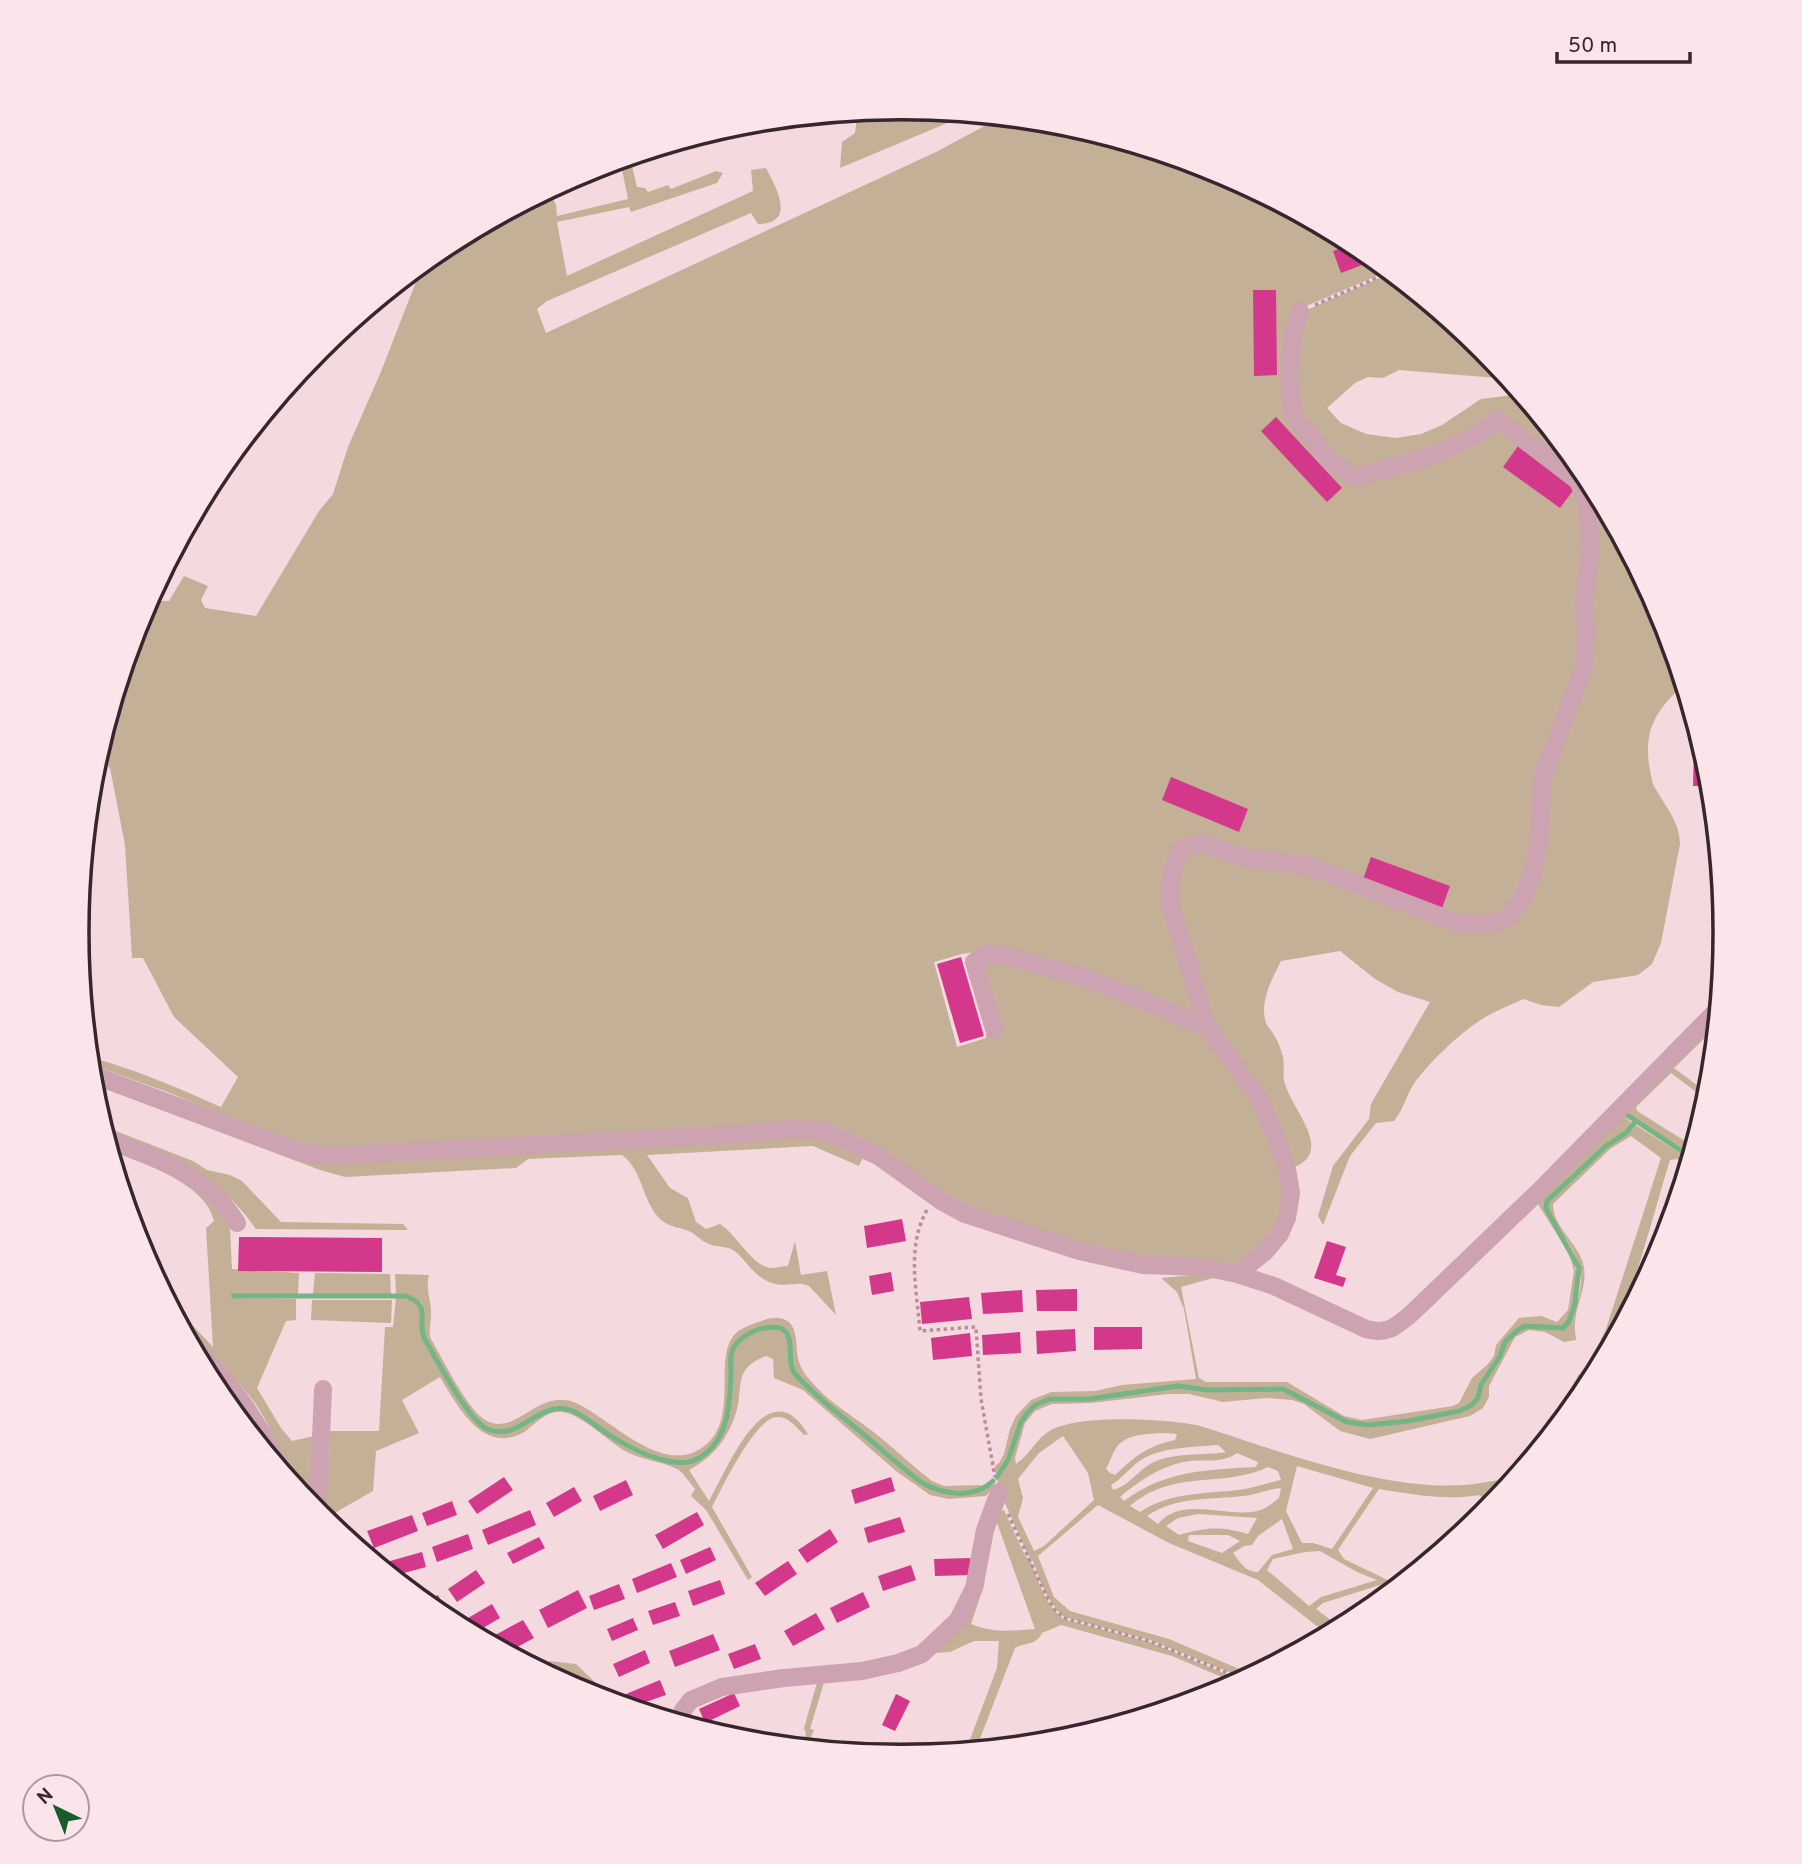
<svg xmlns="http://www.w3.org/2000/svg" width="1802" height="1864" font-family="Overpass,sans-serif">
<rect width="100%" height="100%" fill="#f4d9df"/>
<path fill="#c4b097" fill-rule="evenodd" d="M901 108 1062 124 1217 171 1359 247 1388 271 1297 310 1291 332 1287 378 1290 416 1329 465 1353 480C1404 468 1456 455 1498 423L1576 483 1584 504 1589 545 1581 605 1584 632 1582 665 1539 779 1536 839 1530 873 1521 896 1507 916 1489 921 1458 920 1310 864 1242 854 1202 840 1180 846C1170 865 1166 881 1167 903L1203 1023 1091 978 1009 954 982 951 962 954 934 962 957 1047 986 1038V1033L995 1030 976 963 984 956 1007 957 1089 982 1204 1028 1256 1100 1273 1136 1284 1170 1288 1193 1284 1217 1278 1233 1263 1250 1238 1270 1215 1262 1146 1260 1103 1252 1018 1229 970 1213 934 1193 878 1153 843 1131 831 1126 816 1124 772 1123 659 1132 322 1150 281 1139 170 1093 90 1064 89 1057C135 1069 178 1088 221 1107L238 1077 174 1017 143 958H132L125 845 110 768 102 760 98 776 92 779 93 771 140 616 148 601H169L184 576 208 586 201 600 205 608 256 616 319 511 333 494 348 447 380 374 423 264 444 247 549 190 556 205 557 216 628 199 620 160 630 157 637 187 645 188 648 192 668 185 671 189 716 171 723 173 717 183 631 212 629 207 557 222 567 276 753 191 751 170 766 168C776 187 797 224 758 224L751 213 547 301 537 309 546 333 936 152 990 123 964 116 840 168 842 142 855 133 857 116 876 111Z
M1391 273 1484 350 1506 377 1497 378 1399 370 1383 378 1368 377 1355 383 1327 408 1341 423 1366 434 1396 438 1421 434 1442 425 1481 399 1520 394 1586 475 1662 617 1683 685C1657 710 1644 728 1649 765 1651 772 1651 780 1654 786 1665 806 1680 822 1680 844L1661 943 1652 964 1638 975 1593 982 1559 1007 1541 1005 1523 999C1509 1006 1492 1012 1479 1021 1457 1036 1430 1062 1415 1082 1406 1095 1404 1109 1394 1121L1376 1123 1350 1156 1323 1225 1318 1216 1333 1166 1369 1119 1371 1104 1430 1002 1398 992 1375 979 1340 951 1281 961C1272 979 1259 1002 1266 1023 1268 1028 1273 1032 1275 1037 1279 1042 1281 1051 1283 1057 1285 1066 1282 1076 1285 1084 1294 1113 1337 1154 1289 1169L1223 1046 1172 902 1184 850 1201 846 1280 864 1490 927 1525 898 1542 807 1587 667 1590 502 1498 417 1476 433 1354 474 1295 414 1302 312Z
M323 346C312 367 300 386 278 398Z
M1716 1018 1715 1036 1710 1033 1674 1068 1709 1094 1707 1100 1671 1073 1636 1107 1637 1111 1693 1146 1691 1154 1627 1113 1624 1116 1632 1123 1626 1131 1606 1145 1546 1201 1544 1208 1548 1217C1566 1250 1582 1257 1575 1297 1573 1308 1570 1318 1563 1327L1525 1325 1518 1328 1504 1341 1498 1356 1480 1385 1477 1397 1471 1404 1458 1410 1408 1420 1369 1424 1347 1421 1284 1388H1207L1178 1385 1089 1397 1049 1398 1034 1404 1026 1412 1020 1422 1007 1460 996 1477 995 1466 999 1463 1004 1454 1010 1429 1016 1416 1031 1400 1051 1392 1095 1391 1122 1385 1196 1379 1184 1309 1177 1292 1161 1278 1214 1273 1213 1278 1181 1287 1199 1378 1206 1382H1287L1344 1416 1362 1420 1453 1406 1459 1403 1472 1378 1487 1365 1494 1356 1496 1345 1519 1318 1541 1316 1557 1322 1568 1310 1574 1271 1569 1253 1536 1201Z
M92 1081 300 1156 783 1136 824 1140 864 1155 859 1166 813 1146 647 1155 670 1188 688 1198 696 1222 706 1229 720 1224C737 1235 753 1267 771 1268 777 1268 783 1266 788 1266L795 1241 801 1275 827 1271 836 1315 809 1286C797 1280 785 1288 772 1283 751 1276 744 1255 731 1249 724 1246 716 1247 709 1244 703 1242 697 1236 691 1232 681 1227 671 1228 661 1220 642 1202 643 1170 622 1155L528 1159 516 1168 345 1177 320 1170 109 1090 92 1086Z
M1634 1124 1689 1159 1687 1167 1677 1159 1670 1160C1648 1231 1630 1313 1592 1378 1576 1407 1551 1433 1530 1459L1579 1374 1584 1375 1606 1329 1661 1158 1631 1136 1610 1149 1553 1204C1553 1227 1577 1242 1583 1263 1589 1284 1576 1303 1575 1323 1574 1329 1576 1335 1576 1340L1564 1342 1545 1332 1529 1330 1515 1337 1489 1386V1397L1483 1408 1470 1416 1370 1439 1340 1431 1304 1404 1292 1400 1266 1398 1223 1402 1189 1394H1168L1091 1403 1052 1404 1035 1411 1025 1423 1015 1458 1016 1464C1030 1455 1036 1438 1051 1430 1082 1414 1162 1419 1197 1425 1281 1451 1400 1499 1487 1482 1498 1480 1509 1480 1518 1473L1492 1505 1479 1495C1447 1501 1411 1494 1379 1489L1338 1550 1344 1559 1398 1585 1393 1589 1383 1584 1323 1603 1316 1609 1340 1627 1327 1634 1258 1580 1169 1543 1098 1505 1038 1556 1054 1597 1070 1611 1169 1639 1251 1674 1244 1678 1150 1640 1064 1617C1054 1608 1047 1597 1042 1585 1037 1575 1036 1562 1028 1555L1000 1492 997 1479 1010 1461 1022 1423 1028 1414 1036 1406 1049 1400H1089L1178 1388 1207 1391 1283 1390 1347 1423 1369 1427 1409 1422 1459 1413 1472 1407 1479 1399 1483 1386 1501 1357 1506 1342 1519 1330 1526 1327 1564 1329C1576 1315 1585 1284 1579 1265 1575 1250 1559 1230 1551 1215L1547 1208 1548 1202 1607 1147 1628 1133ZM1165 1433 1177 1434 1175 1440C1145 1447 1137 1455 1115 1475L1110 1473 1106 1469C1110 1462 1112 1454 1116 1448 1126 1433 1149 1434 1165 1433ZM1063 1436 1088 1473 1094 1500 1044 1546 1034 1551 1018 1517 1023 1498 1018 1479 1039 1453ZM1218 1445 1226 1452C1202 1456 1177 1452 1154 1462 1139 1469 1129 1486 1113 1490L1111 1485C1123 1478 1130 1467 1141 1460 1160 1447 1195 1447 1218 1445ZM1237 1453 1258 1462 1256 1467C1206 1470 1166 1470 1124 1501L1120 1497C1137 1482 1160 1467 1183 1462 1202 1458 1220 1465 1237 1453ZM1297 1466 1373 1488 1332 1549 1313 1543H1302L1286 1511ZM1268 1467 1278 1471 1281 1480C1267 1483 1252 1488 1238 1490 1204 1494 1170 1492 1140 1512L1130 1506C1175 1468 1221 1489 1268 1467ZM1281 1488 1279 1498C1274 1502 1267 1508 1261 1510 1229 1520 1183 1494 1158 1524L1147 1516C1177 1496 1209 1500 1243 1496 1256 1495 1268 1489 1281 1488ZM1198 1514 1257 1518 1248 1534C1220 1526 1207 1527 1179 1535L1166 1526 1178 1518ZM1282 1519 1293 1549 1272 1555 1258 1572C1245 1572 1241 1563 1233 1553L1244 1546 1252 1545 1258 1536ZM1189 1535H1228L1240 1541 1222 1553 1188 1541ZM1320 1551 1357 1572 1377 1580 1321 1597 1309 1606 1267 1570 1273 1559 1305 1552Z
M103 1126 193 1161 207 1170 230 1175 242 1181 281 1222 403 1224 408 1230 256 1229C214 1169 170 1157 105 1132Z
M126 1155 187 1179 220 1211 230 1229 232 1269 299 1273 298 1294H231L230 1298 296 1299V1320L286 1321 257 1388 281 1428 292 1441 314 1436V1463L308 1502C285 1474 277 1436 257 1406 230 1367 189 1340 167 1298L213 1347 206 1228 214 1221C206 1186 155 1169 126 1155Z
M315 1273 390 1274 391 1294H313Z
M395 1274 429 1275C425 1292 432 1300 431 1316 431 1325 428 1331 431 1339 443 1359 468 1412 487 1421 517 1436 539 1387 576 1403 610 1418 662 1477 703 1447 741 1420 712 1358 735 1334 740 1329 747 1326 753 1324 761 1321 771 1317 779 1318 801 1321 794 1347 799 1362 801 1368 805 1375 810 1380 826 1400 851 1415 871 1430 892 1446 911 1465 932 1481L944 1486 980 1485 983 1489C948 1493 935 1492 907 1470 891 1456 875 1442 859 1428 845 1416 798 1382 792 1367 786 1354 798 1331 778 1326 771 1325 764 1327 757 1329 748 1332 737 1338 732 1347 728 1355 729 1365 729 1374 729 1399 730 1430 709 1448 678 1477 632 1449 603 1430 592 1422 581 1411 567 1407 538 1400 519 1440 488 1428 469 1420 436 1356 425 1337 421 1326 425 1315 422 1303L407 1295H396Z
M396 1298H406L419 1305C422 1316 419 1327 422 1338 434 1359 466 1422 487 1430 497 1435 509 1433 518 1429 536 1422 547 1408 567 1410 590 1420 608 1439 630 1450 673 1471 713 1471 728 1419 735 1396 728 1372 734 1350 743 1337 764 1322 780 1330 796 1337 783 1362 793 1374 810 1395 833 1411 854 1428 876 1446 897 1466 920 1483 942 1496 974 1501 993 1483L994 1486 986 1496 949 1499 930 1495 896 1471 803 1390 774 1378 773 1359 766 1356C732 1369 744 1387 736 1413 727 1440 713 1457 689 1470L709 1501C728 1468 767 1367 808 1434L804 1435C797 1428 789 1417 778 1417 756 1416 722 1488 712 1507L752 1577 748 1580 706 1510 691 1496 695 1489C689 1482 684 1473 677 1469 661 1461 641 1460 625 1451 607 1441 577 1409 556 1412 544 1413 533 1426 524 1432 483 1456 457 1405 440 1377L402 1400 419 1433 376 1451 373 1491 338 1511 326 1521 317 1513C327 1482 331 1467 329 1434L331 1431H379L385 1327H393Z
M312 1300H392L391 1323 311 1320Z
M200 1361 220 1382 261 1445 216 1389Z
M1004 1510 1025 1556 1030 1559C1038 1582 1045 1603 1063 1619L1149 1642 1241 1680 1236 1683 1172 1656 1061 1625 1042 1633C1036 1646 1025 1642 1015 1648L976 1749 966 1750 997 1668 999 1641H974L950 1652 933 1653 945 1643 998 1512ZM996 1520 1035 1629C1011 1631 993 1633 971 1624L984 1585 990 1539Z
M550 1661 576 1664 616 1702C587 1694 589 1672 552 1668L545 1672 539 1668Z
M818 1679H825L810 1729 814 1730 807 1747 801 1746 806 1734 804 1728Z"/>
<path fill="#75b485" d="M1627 1112 1691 1154 1689 1159 1624 1116Z"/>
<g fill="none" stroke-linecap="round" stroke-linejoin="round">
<path stroke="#75b485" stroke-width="5" d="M233 1296H406C432 1306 417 1318 424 1338 436 1358 467 1419 487 1429 519 1443 540 1399 570 1410 582 1414 592 1423 602 1430 622 1444 643 1456 668 1461 679 1463 688 1464 699 1458 729 1440 730 1404 731 1373 731 1364 729 1355 734 1347 739 1338 749 1333 759 1329 765 1328 774 1326 780 1328 798 1335 784 1363 796 1375 814 1395 835 1411 856 1428 878 1446 898 1465 921 1482 943 1495 974 1499 993 1481
M997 1477 1008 1460 1021 1422 1027 1413 1035 1405 1049 1399H1089L1178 1386 1207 1390 1283 1389 1347 1422 1369 1425 1408 1421 1459 1411 1472 1405 1478 1398 1481 1385 1500 1356 1505 1342 1519 1329 1525 1326 1563 1328 1569 1321 1575 1304 1579 1268 1550 1216 1546 1208 1547 1201 1606 1146 1627 1132 1635 1122"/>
</g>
<path fill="#d3388b" d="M1353 244 1375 260 1341 273 1333 251Z
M1253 290H1276L1277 375 1254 376Z
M1276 417 1342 488 1327 502 1261 431Z
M1518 446 1575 488 1560 508 1503 467Z
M1694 747H1702L1709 772 1711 786H1693Z
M1171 777 1248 809 1239 832 1162 800Z
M1371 857 1450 886 1441 911 1362 882Z
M961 957 984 1036 960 1043 937 964Z
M902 1219 906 1241 867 1248 864 1226Z
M239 1237 382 1238V1272L238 1271Z
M1327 1241 1346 1247 1336 1275 1346 1278 1343 1287 1314 1278Z
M891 1272 894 1291 872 1295 869 1276Z
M1077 1289V1311H1037L1036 1290Z
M1022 1290 1023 1312 983 1314 981 1293Z
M969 1297 972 1319 922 1324 920 1302Z
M1094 1327H1142V1349L1094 1350Z
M1075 1329 1076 1351 1037 1354 1036 1331Z
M1020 1332 1021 1353 983 1355 982 1335Z
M970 1333 972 1356 933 1360 931 1338Z
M504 1477 513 1490 477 1514 468 1501Z
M891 1477 895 1491 855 1504 851 1490Z
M626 1480 633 1495 600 1511 593 1496Z
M574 1487 582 1501 554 1517 546 1503Z
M452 1501 457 1515 427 1526 422 1513Z
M530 1510 536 1525 488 1545 482 1530Z
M697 1512 704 1525 663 1549 655 1535Z
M412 1515 418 1531 374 1548 367 1531Z
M900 1517 905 1532 868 1543 864 1528Z
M830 1529 838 1542 807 1563 798 1550Z
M468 1534 473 1549 437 1562 432 1547Z
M539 1537 545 1548 513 1564 507 1553Z
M710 1547 716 1560 686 1574 680 1560Z
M422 1552 426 1567 393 1576 385 1569 383 1563Z
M970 1558 971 1575 935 1576 934 1559Z
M788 1561 797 1574 765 1596 755 1583Z
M671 1563 677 1577 637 1593 632 1579Z
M911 1565 916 1580 883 1591 878 1576Z
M476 1570 485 1583 457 1602 448 1589Z
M720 1580 725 1594 693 1606 688 1591Z
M619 1584 625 1599 594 1610 589 1596Z
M578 1590 587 1608 548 1628 539 1610Z
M863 1592 870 1607 837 1623 830 1608Z
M438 1595 444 1607 436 1612 425 1602Z
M675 1602 680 1616 653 1625 648 1611Z
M492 1604 500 1618 476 1632 468 1618Z
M816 1613 825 1629 793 1646 784 1631Z
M633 1618 638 1630 612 1641 607 1629Z
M523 1620 534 1638 508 1652 486 1640Z
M713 1634 720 1650 675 1667 669 1651Z
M755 1644 761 1659 734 1669 728 1654Z
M645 1650 650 1663 619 1677 613 1664Z
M660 1680 666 1695 631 1707 626 1694Z
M734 1693 740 1706 705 1723 699 1709Z
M896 1694 910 1701 895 1731 882 1725Z"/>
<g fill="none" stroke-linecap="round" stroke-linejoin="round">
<path stroke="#b98d9d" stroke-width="3.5" stroke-dasharray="3.5 3.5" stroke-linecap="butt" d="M1315 305 1390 272
M276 401C300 388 314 367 325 344
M927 1210C906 1247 917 1291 920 1331L976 1327 981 1399 995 1477
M1008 1514 1047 1597 1055 1610 1064 1618 1149 1641 1243 1679"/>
<path stroke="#cda3b1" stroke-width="18" d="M994 1029 974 962 984 954 1007 956 1089 979 1207 1027
M91 1074 299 1152 328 1156 741 1134 793 1129 824 1131 878 1156 941 1201 965 1214 1079 1251 1143 1265 1203 1267 1237 1274 1274 1286 1366 1329C1388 1335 1395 1327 1412 1313L1538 1192 1717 1010
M107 1140C145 1154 187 1168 217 1197 225 1205 231 1214 237 1223
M1237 1274 1265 1252 1280 1234 1287 1218 1291 1193 1287 1169 1275 1135 1259 1098 1207 1027 1170 903C1169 882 1172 866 1182 848L1201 843 1242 857 1309 866 1458 923 1489 924 1508 918 1523 897 1533 873 1539 839 1542 780 1584 666 1586 632 1584 605 1591 545 1587 503 1578 481 1498 420C1456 452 1405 465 1354 477L1331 462 1293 415 1289 378 1293 332 1300 311
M192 1345C230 1384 255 1413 277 1464
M314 1509 319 1487 323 1389
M681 1722 683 1710 691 1700 722 1687 784 1678 862 1671 898 1663 922 1654 958 1620 974 1588 985 1530 999 1492"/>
</g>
<path d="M0 0H1802V1864H0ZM89 932a812 812 0 1 1 1624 0a812 812 0 1 1-1624 0Z" fill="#fbe5eb" fill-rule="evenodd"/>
<path fill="none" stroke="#37262e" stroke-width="3.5" d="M89 932a812 812 0 1 1 1624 0a812 812 0 1 1-1624 0Z"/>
<g transform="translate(56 1808) rotate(317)"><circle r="33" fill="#fbe5eb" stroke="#ad999f" stroke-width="2"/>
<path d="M0-5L12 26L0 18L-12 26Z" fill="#175d2b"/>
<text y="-10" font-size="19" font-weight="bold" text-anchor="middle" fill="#37262e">N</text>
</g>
<path d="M1557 52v10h133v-10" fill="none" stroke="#37262e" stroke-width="3.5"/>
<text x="1568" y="52" font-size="21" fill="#37262e" stroke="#fbe5eb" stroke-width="5" paint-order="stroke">50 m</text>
</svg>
